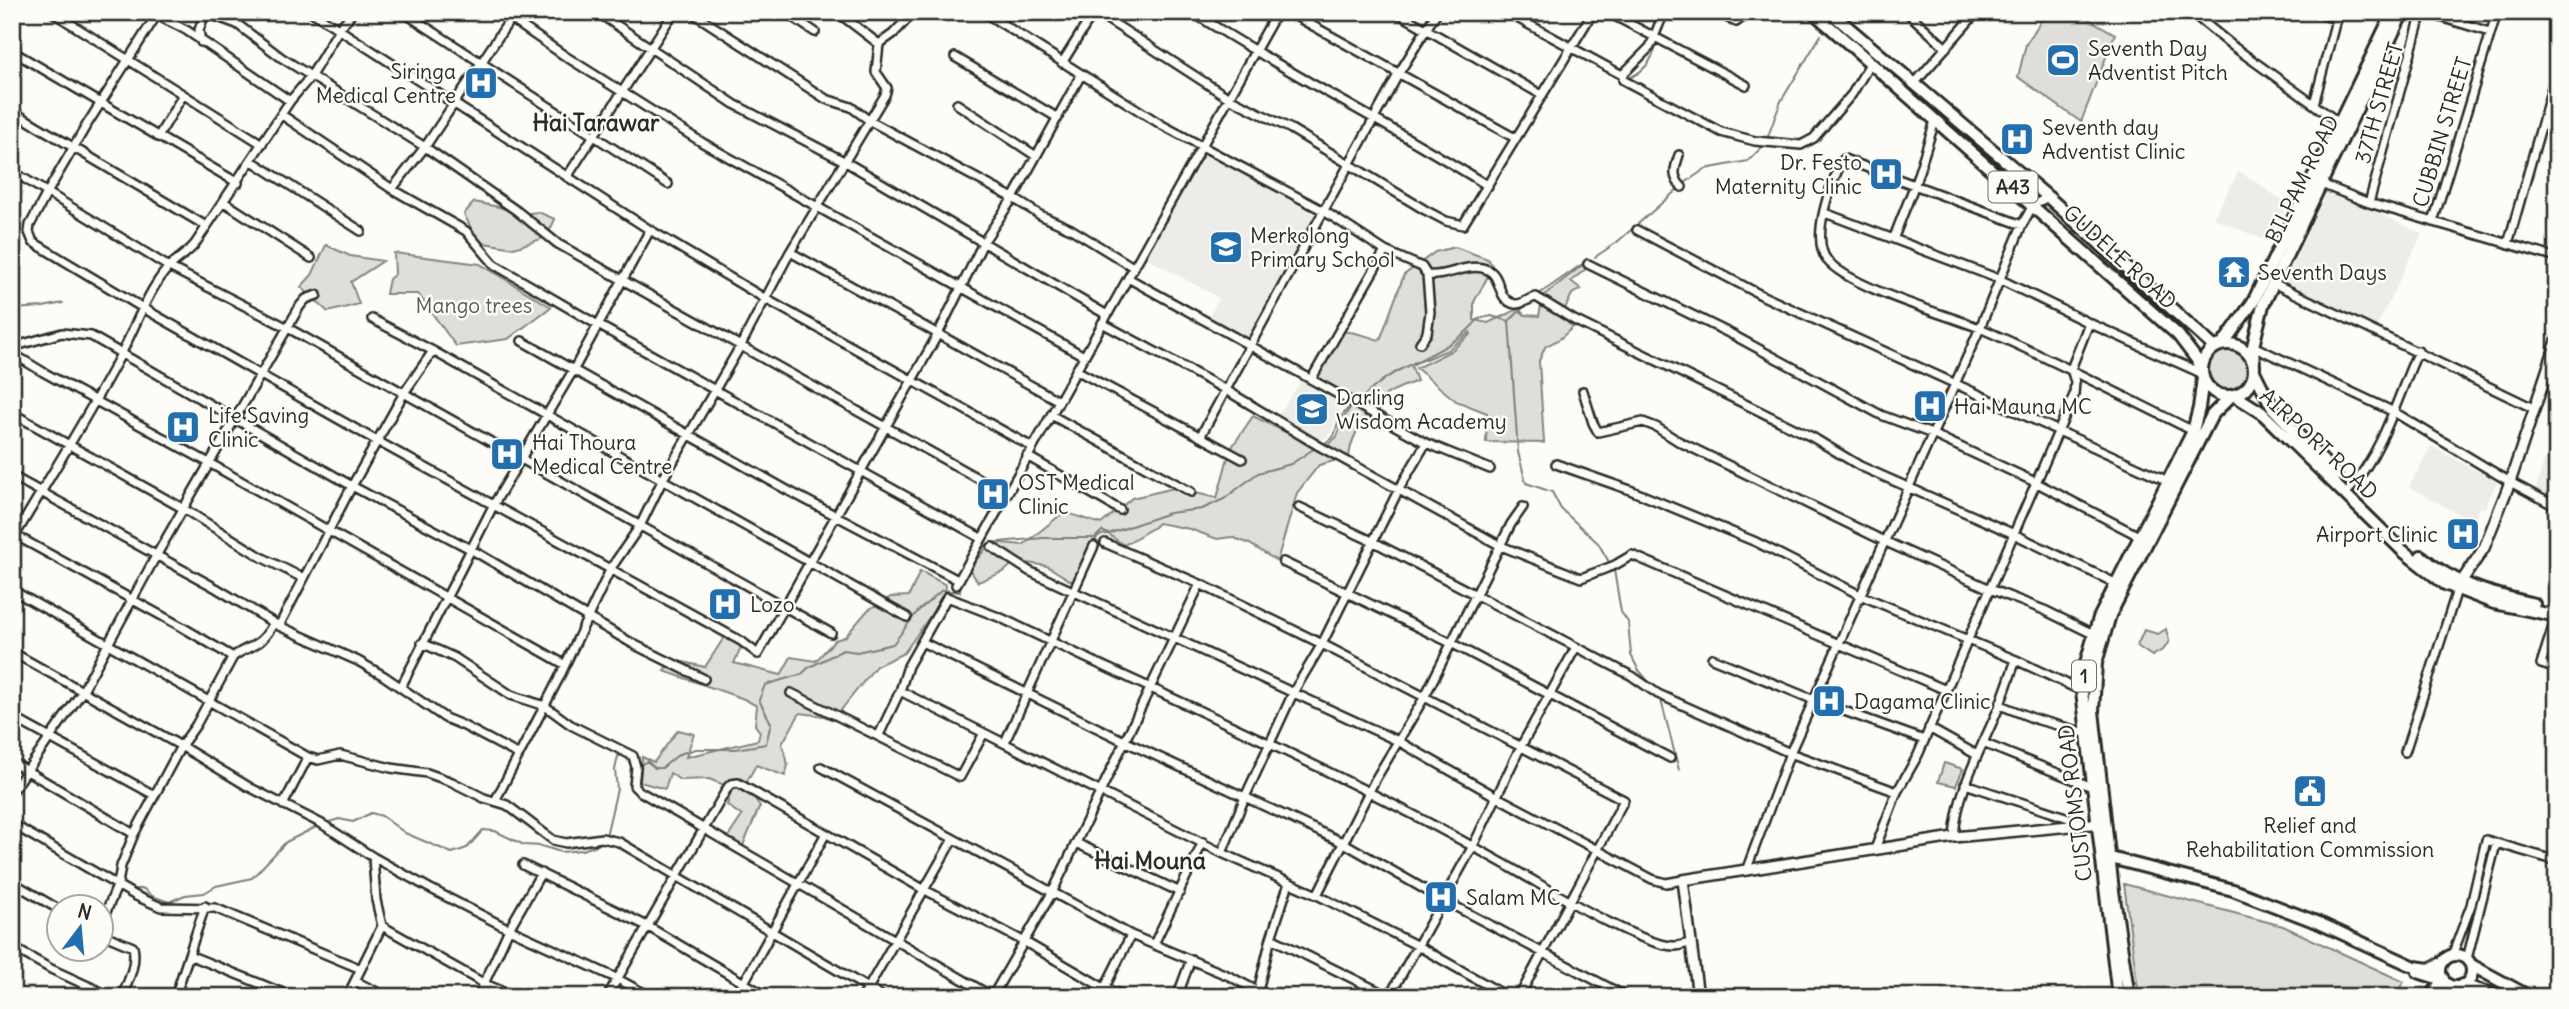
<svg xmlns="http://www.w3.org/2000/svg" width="2569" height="1009" font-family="Delius,sans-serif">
<rect width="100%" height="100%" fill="#fdfcf7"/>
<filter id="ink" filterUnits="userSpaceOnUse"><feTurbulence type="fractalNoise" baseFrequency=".0143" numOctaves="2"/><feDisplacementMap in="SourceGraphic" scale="14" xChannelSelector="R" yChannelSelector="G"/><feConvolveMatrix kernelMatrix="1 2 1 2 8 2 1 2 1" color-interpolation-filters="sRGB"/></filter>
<g filter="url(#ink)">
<path fill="#edece8" d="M1203 152 1316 215 1252 339 1208 320 1219 298 1147 258Z
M2239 171 2288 204 2267 241 2213 218Z
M2328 189 2422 234 2376 328 2284 282Z
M1304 377 1346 402 1337 415 1332 431 1324 439H1320L1278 415Z
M2554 431 2557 432V498L2535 490Z
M2431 446 2497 482 2485 508 2481 507 2473 522 2409 487Z"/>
<path fill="#dfdeda" stroke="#858482" stroke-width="2" d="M2047 12H2076L2115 34 2081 122 2018 77 2026 44Z
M474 202 499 207 520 214 538 212 555 219 547 237 514 248 478 242 464 214Z
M326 245 350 256 383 261 351 282 359 304 328 312 301 287 312 275Z
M1455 247 1488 259 1493 267 1474 302V320L1488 323 1518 309 1525 315 1539 316 1543 296 1584 264 1587 268 1571 281 1581 289 1572 294 1561 317 1573 327 1561 338 1545 347 1539 361 1544 443 1486 442 1487 413 1456 401 1416 368 1451 351 1471 334 1470 332 1448 350 1411 365 1417 381C1407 385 1394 389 1386 395 1368 408 1351 435 1349 457L1319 465 1297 493 1277 561 1248 543 1231 537 1217 539 1190 529 1158 523 1154 527 1124 545 1108 534 1098 536 1073 582 1047 566 1015 561 1005 571 978 582 969 569 991 542 1023 545 1064 512 1101 524 1132 498 1174 488 1217 498 1230 450 1253 416 1321 450 1337 437 1343 419 1355 400 1314 380 1341 332C1353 330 1368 337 1380 340L1404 275 1435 252Z
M394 253 480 264 551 307 508 339 456 346 418 294H386L389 279 395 274Z
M2208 370a20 20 0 1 1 40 0a20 20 0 1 1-40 0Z
M920 571 946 585 945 595 904 653 876 666 833 720 824 716 800 713 782 744 788 765 785 776 756 765 745 785 760 806 742 848 728 837 742 816 727 805 732 788 709 779 680 780 670 773 665 789 640 782 642 757 654 762 678 730 694 734 686 757 758 740 760 732 755 725 757 706 744 699 664 671 670 659 705 667 725 636 742 645 734 663 781 675 791 657 816 661 835 640 845 637 868 610 891 597 909 596Z
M2166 629 2169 641 2164 649 2152 656 2137 646 2144 630 2158 634Z
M1944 763 1963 769 1956 786 1938 782Z
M2124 884 2283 926 2404 982 2393 997H2139Z"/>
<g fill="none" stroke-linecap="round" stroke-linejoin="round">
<path stroke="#7e7d7b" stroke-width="2" d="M1659 38 1668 12
M1626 79C1644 73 1653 60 1657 43
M1767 139 1781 101 1821 35
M1682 185 1705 169 1748 161 1765 144
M1595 257 1616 243 1678 189
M1538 295 1585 262
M1526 305 1509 321 1518 452 1526 483 1552 492 1561 509 1598 543 1609 562
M12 309 43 307 63 303
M1356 402C1368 394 1378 382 1391 375 1416 360 1461 344 1478 319L1491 316 1509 321
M1323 445 1334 436 1339 419 1351 405
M977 553 989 543 1043 538H1095L1102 531 1108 534 1169 513 1202 509 1224 499 1258 473 1291 464 1315 448
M1614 570 1621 612 1628 622 1631 655 1638 669 1653 687
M1661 700 1679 770
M626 757 632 767
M637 767 647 761 655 768H662L679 754 696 749H736L766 744 771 723 759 700 765 685 802 674 808 668 843 650 857 652 893 644 918 611 942 590 960 592V585
M326 823 339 819 353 822 371 813 382 816 405 833 452 853 467 848 483 830 495 831 524 845 541 846 561 852 582 850 598 845 603 840
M606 836 617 789 615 770 618 756 622 755
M128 889H144L152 896 169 902 185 895 204 893 216 886 252 878 286 842 318 826"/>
<g stroke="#2b2b2b" stroke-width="12">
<path id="minor" d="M52 12 262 144
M151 12 186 30 290 101
M204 12 237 24 282 58 425 147 517 211 558 244 1006 494
M312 12 650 230 764 298 1032 447
M403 12 668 184
M501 12 565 56 703 143 1084 356
M597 12 734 104 844 161 1107 315
M691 12 826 99 851 107 870 121 1013 198 1040 215 1071 229 1133 267
M785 12 815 32
M837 12 879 44
M1096 12 1229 98 1291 129 1425 210 1446 221 1463 225 1593 12
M1192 12C1288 74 1391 125 1488 186
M1288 12 1515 138
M1396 12 1542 95
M1506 12 1622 75 1650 47 1664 12
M1607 12 1746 85
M1716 12 1736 22 1750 12
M1907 12 1946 48
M2191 12 2234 47 2341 124
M2313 12 2336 19
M2424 12 2490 32
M985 13 1162 125 1324 211 1385 251 1422 267 1427 275 1430 312 1427 333 1420 343
M156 16 86 126 47 193 30 225 29 232 33 242 143 308 377 441 741 641 758 654 938 334 984 241 1013 198 1081 75
M168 21 180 12
M201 42 199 30 205 13
M12 51 238 183
M955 57 1058 118
M1062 63 1094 12
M1623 80 1721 132 1755 141 1801 145 1814 138 1852 94 1871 62
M1914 84 1977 12
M957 104 1036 156
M2314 104 2338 12
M12 111 206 226
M282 115 392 189 466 231 495 265 598 325 981 538
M158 137 183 95
M1679 155C1675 168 1671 176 1682 187
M252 161 361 231
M12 171 169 267 288 328 831 633
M567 177 674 12
M2321 184 2369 203 2557 258
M392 189 425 147 515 12
M224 202 311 258
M2369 203 2422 12
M1825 213 1999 279 2089 323 2201 373
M2433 222 2497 12
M2022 225 1844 159C1831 180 1810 238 1827 260 1850 288 1945 314 1982 329 2054 360 2123 396 2193 431
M1637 230 1763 296 2168 481
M1894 237 1915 184 1935 121
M2508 244 2557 70
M790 252 1059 401
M1588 264 1733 335 1881 415 1932 434 2035 482 2139 536
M1427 275C1448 278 1468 261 1488 270 1502 276 1496 300 1515 304 1522 305 1529 298 1536 297L1574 320 1812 437 1860 466 2014 534 2117 584
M1128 278 1426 443 1490 469
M2273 283 2535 409
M372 319 433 351
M1102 323 1226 390 1319 446 1501 546 1581 578 1615 565 1632 555 1946 690
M522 341 787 490 958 580
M2253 346 2394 412 2510 482 2557 507
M12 347 62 333 91 336 352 486 472 550 635 645 704 679
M12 353 43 372 211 464 564 664
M1076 370 1242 459
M1312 378 1385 251
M1583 391 1593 423 1598 432 1643 422 1656 427 1678 441 1884 541 1990 589 2044 610 2093 634
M12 413 184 509 263 558 303 578
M1051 415 1191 492
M1200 437 1399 73 1437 12
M1027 456 1120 510
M1556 464 1630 490 1756 542 1860 595 2016 660 2082 691
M12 476 216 588 279 626 358 661 384 676 445 718 462 725 519 755 558 680 611 568 640 526 663 479 741 345 790 252 885 95 887 88 876 72 879 44 893 34 914 12
M2350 489C2384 449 2397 398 2418 351
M1299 507 1374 542 1632 676 1658 694 1790 753 1897 792
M13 534 182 627 233 657
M12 541C49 478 87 418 121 354 136 326 146 294 167 269 175 260 187 254 195 244L290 101 311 76 339 29 353 12
M1105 543 1200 584 1322 644 1624 800 1519 997
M992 547 1029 571 1398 741 1497 797 1652 879 1666 883 1683 880
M1283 562 1451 643 1670 758
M956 585 1277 12
M12 590 308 757 318 760 340 755 391 768 427 773 452 782 484 798 507 805 553 840 566 843 602 838 619 842 883 997
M2557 614 2541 664 2557 669
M279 626 352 486 404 393 433 351 907 617
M922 642 1124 741 1344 843 1443 900 1627 997
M422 643 455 658 511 695 545 706 571 725 633 756 636 767 634 786 639 791 993 997
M12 652 181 746 249 787 322 824 373 857 429 888 509 929 616 978 651 997
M1712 658 1814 700 1924 740
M401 687 494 504 574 369 650 230
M900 691 984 733
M791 693 960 777 984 733 1222 853 1317 895 1418 946 1508 997
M2000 705 2035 719 2086 733
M12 717 154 795
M1929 728 1977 755
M879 735 900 691 908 666 947 597 1001 618C1177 702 1358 779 1527 877 1555 893 1646 948 1675 946 1680 946 1685 944 1690 943
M1005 742 1094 546
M1983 743 2092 787
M2405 752 2457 590
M12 762 134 834
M821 767 1131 935 1229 976 1269 997
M1965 784 2084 823
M12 792 82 692 156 556 300 306 306 299 317 295
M495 801 519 755
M283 805 308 757
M12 824 136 896 161 907 215 908 361 969
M1954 837C1957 790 1981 750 1999 707 2005 692 2010 676 2016 660
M1076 843 1180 892
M1875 849 1897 792 1918 755 2074 395 2075 382 2071 369 2089 323
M1222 853 1245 797 1294 691 1322 644 1399 489 1426 443
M523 865 647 926 768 997
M1746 871 1790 753 1980 328 2022 225 2033 205 2048 197
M12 882 60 910
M1317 895 1375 780 1424 698 1511 524 1523 507
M102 921 118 884 121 866 134 834 181 746 196 725 233 657C241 650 251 648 259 642 266 637 270 629 274 623
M382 926 485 984 516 997
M102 934 133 947C137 964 128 981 122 997
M1271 938 1390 997
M1154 944 1203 842
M12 947 51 969 112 997
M189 955 293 997
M2452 956 2471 905 2486 840 2557 861
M2467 959 2496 844
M355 981 387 997
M1258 991 1271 938 1289 883
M12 994 19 997
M175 997 205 906
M347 997 382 926 376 900 373 857
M478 997 509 929 541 873
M607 997 728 787 731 784 738 783 923 889 1025 942 1104 988 1128 997
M736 997 825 835
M863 997 953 839
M992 997 1052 893 1200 584
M1100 997 1131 935
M1177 997 1191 959
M1389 997 1473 846 1520 748 1575 649"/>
</g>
<g stroke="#2b2b2b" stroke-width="14">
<path id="tertiary" d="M2459 585 2484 548 2510 482 2557 341
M1698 997 1683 880 1954 837 2102 823"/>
</g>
<g stroke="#2b2b2b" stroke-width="16">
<path id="primary" d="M2223 344 2253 302 2393 12
M2202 370a26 26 0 1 1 52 0a26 26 0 1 1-52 0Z
M2254 367 2253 346 2263 305 2403 12
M2254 371 2272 407 2336 475
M2234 395 2261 412 2403 551 2445 584 2494 603 2557 616
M2421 556C2454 585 2492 594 2534 604
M2103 856 2233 890 2319 923 2415 967 2429 969 2442 963
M2440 971a16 16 0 1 1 32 0a16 16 0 1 1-32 0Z
M2471 965 2530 997
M2418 972 2434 977H2442
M2462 985 2503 997
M2118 997 2082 691 2086 663 2099 618 2193 431 2199 408 2203 378
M2129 997 2113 891 2093 711 2096 663 2110 615 2212 415 2231 396
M2431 997 2443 979"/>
</g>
<g stroke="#2b2b2b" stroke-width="16">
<path id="trunk" d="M1813 12 2178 335 2197 360 2201 373
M1830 12 2048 197 2214 347"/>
</g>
<use href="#minor" stroke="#fdfcf7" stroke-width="7"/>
<use href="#tertiary" stroke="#fdfcf7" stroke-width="9"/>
<use href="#primary" stroke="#fdfcf7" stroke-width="10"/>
<use href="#trunk" stroke="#fdfcf7" stroke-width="10"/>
</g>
</g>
<defs>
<g id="stadium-square" transform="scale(1.75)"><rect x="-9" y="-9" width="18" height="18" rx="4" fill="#1f6fb2" stroke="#fdfcf7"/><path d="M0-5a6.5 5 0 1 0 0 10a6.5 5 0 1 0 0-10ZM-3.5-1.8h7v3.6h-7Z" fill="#fff"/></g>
<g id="hospital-square" transform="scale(1.75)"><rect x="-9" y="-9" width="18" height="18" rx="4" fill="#1f6fb2" stroke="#fdfcf7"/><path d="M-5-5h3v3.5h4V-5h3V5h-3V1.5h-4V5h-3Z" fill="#fff"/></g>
<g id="school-square" transform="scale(1.75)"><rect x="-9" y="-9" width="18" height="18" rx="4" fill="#1f6fb2" stroke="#fdfcf7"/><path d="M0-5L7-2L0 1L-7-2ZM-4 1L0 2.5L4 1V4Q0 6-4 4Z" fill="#fff"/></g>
<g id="temple-square" transform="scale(1.75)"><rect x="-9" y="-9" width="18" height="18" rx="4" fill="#1f6fb2" stroke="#fdfcf7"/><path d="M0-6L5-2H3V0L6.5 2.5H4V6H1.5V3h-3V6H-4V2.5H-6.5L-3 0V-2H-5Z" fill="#fff"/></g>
<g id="civic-square" transform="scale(1.75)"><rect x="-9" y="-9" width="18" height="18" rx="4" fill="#1f6fb2" stroke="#fdfcf7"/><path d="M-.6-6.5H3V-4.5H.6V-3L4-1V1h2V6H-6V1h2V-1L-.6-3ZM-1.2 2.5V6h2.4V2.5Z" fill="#fff"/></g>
</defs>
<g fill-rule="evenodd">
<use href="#stadium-square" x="2063" y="60"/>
<use href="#hospital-square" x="481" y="83"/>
<use href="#hospital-square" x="2017" y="139"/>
<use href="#hospital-square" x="1886" y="174"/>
<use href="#school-square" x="1226" y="247"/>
<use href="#temple-square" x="2234" y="272"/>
<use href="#hospital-square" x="1930" y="406"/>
<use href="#school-square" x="1312" y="409"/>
<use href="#hospital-square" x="183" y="427"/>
<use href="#hospital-square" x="507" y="454"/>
<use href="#hospital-square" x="993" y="494"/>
<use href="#hospital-square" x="2463" y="534"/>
<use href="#hospital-square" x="725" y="604"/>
<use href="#hospital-square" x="1829" y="701"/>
<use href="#civic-square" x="2310" y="791"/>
<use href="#hospital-square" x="1441" y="897"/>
</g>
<g text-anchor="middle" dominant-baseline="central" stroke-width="5" stroke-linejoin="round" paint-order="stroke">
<g fill="#fdfcf7" stroke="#6a6a68" stroke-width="2">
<rect x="1988.5" y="171.5" width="49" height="31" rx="5"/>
<rect x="2072" y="660.5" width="24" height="31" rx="5"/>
</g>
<g font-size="19" font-weight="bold" fill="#2b2b2b">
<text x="2013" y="187">A43</text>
<text x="2084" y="676">1</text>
</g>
<g font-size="21" fill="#2b2b2b" stroke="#fdfcf7" text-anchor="start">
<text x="2088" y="48">Seventh Day<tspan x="2088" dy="24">Adventist Pitch</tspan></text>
<text x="456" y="71" text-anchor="end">Siringa<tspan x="456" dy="24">Medical Centre</tspan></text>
<text x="2042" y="127">Seventh day<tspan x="2042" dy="24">Adventist Clinic</tspan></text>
<text x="1862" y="162" text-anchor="end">Dr. Festo<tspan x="1862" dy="24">Maternity Clinic</tspan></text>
<text x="1250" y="235">Merkolong<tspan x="1250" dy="24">Primary School</tspan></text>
<text x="2258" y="272">Seventh Days</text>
<text x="1336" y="397">Darling<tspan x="1336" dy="24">Wisdom Academy</tspan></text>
<text x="1954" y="406">Hai Mauna MC</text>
<text x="208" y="415">Life Saving<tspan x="208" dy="24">Clinic</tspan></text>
<text x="532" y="442">Hai Thoura<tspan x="532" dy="24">Medical Centre</tspan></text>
<text x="1018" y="482">OST Medical<tspan x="1018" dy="24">Clinic</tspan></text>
<text x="2438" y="534" text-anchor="end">Airport Clinic</text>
<text x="750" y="604">Lozo</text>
<text x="1854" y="701">Dagama Clinic</text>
<text x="2310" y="825" text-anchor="middle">Relief and<tspan x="2310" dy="24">Rehabilitation Commission</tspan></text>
<text x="1466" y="897">Salam MC</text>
</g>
<g font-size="21" fill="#2b2b2b" stroke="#fdfcf7">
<text transform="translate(2379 103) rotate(-74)">37TH STREET</text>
<text transform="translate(2442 132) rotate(-73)">CUBBIN STREET</text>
<text transform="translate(2302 179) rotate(-64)">BILPAM ROAD</text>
<text transform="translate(2120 257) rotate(42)">GUDELE ROAD</text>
<text transform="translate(2319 444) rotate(43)">AIRPORT ROAD</text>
<text transform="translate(2075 803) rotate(-97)">CUSTOMS ROAD</text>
</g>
<g font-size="21" fill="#585857" stroke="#fdfcf7">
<text x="474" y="305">Mango trees</text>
</g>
<g font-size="23" font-weight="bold" fill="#2b2b2b" stroke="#fdfcf7">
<text x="596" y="122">Hai Tarawar</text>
<text x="1150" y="860">Hai Mouna</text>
</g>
</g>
<rect width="2569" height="1009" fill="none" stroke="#fdfcf7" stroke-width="42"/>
<rect x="21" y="21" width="2527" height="967" fill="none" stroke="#2b2b2b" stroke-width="2.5" filter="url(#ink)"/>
<g transform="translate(80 928) rotate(16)"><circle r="33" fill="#fdfcf7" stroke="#a9a8a5" stroke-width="2"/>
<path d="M0-5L12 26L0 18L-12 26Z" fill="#1f6fb2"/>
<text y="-10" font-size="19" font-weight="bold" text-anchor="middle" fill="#2b2b2b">N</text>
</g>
</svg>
